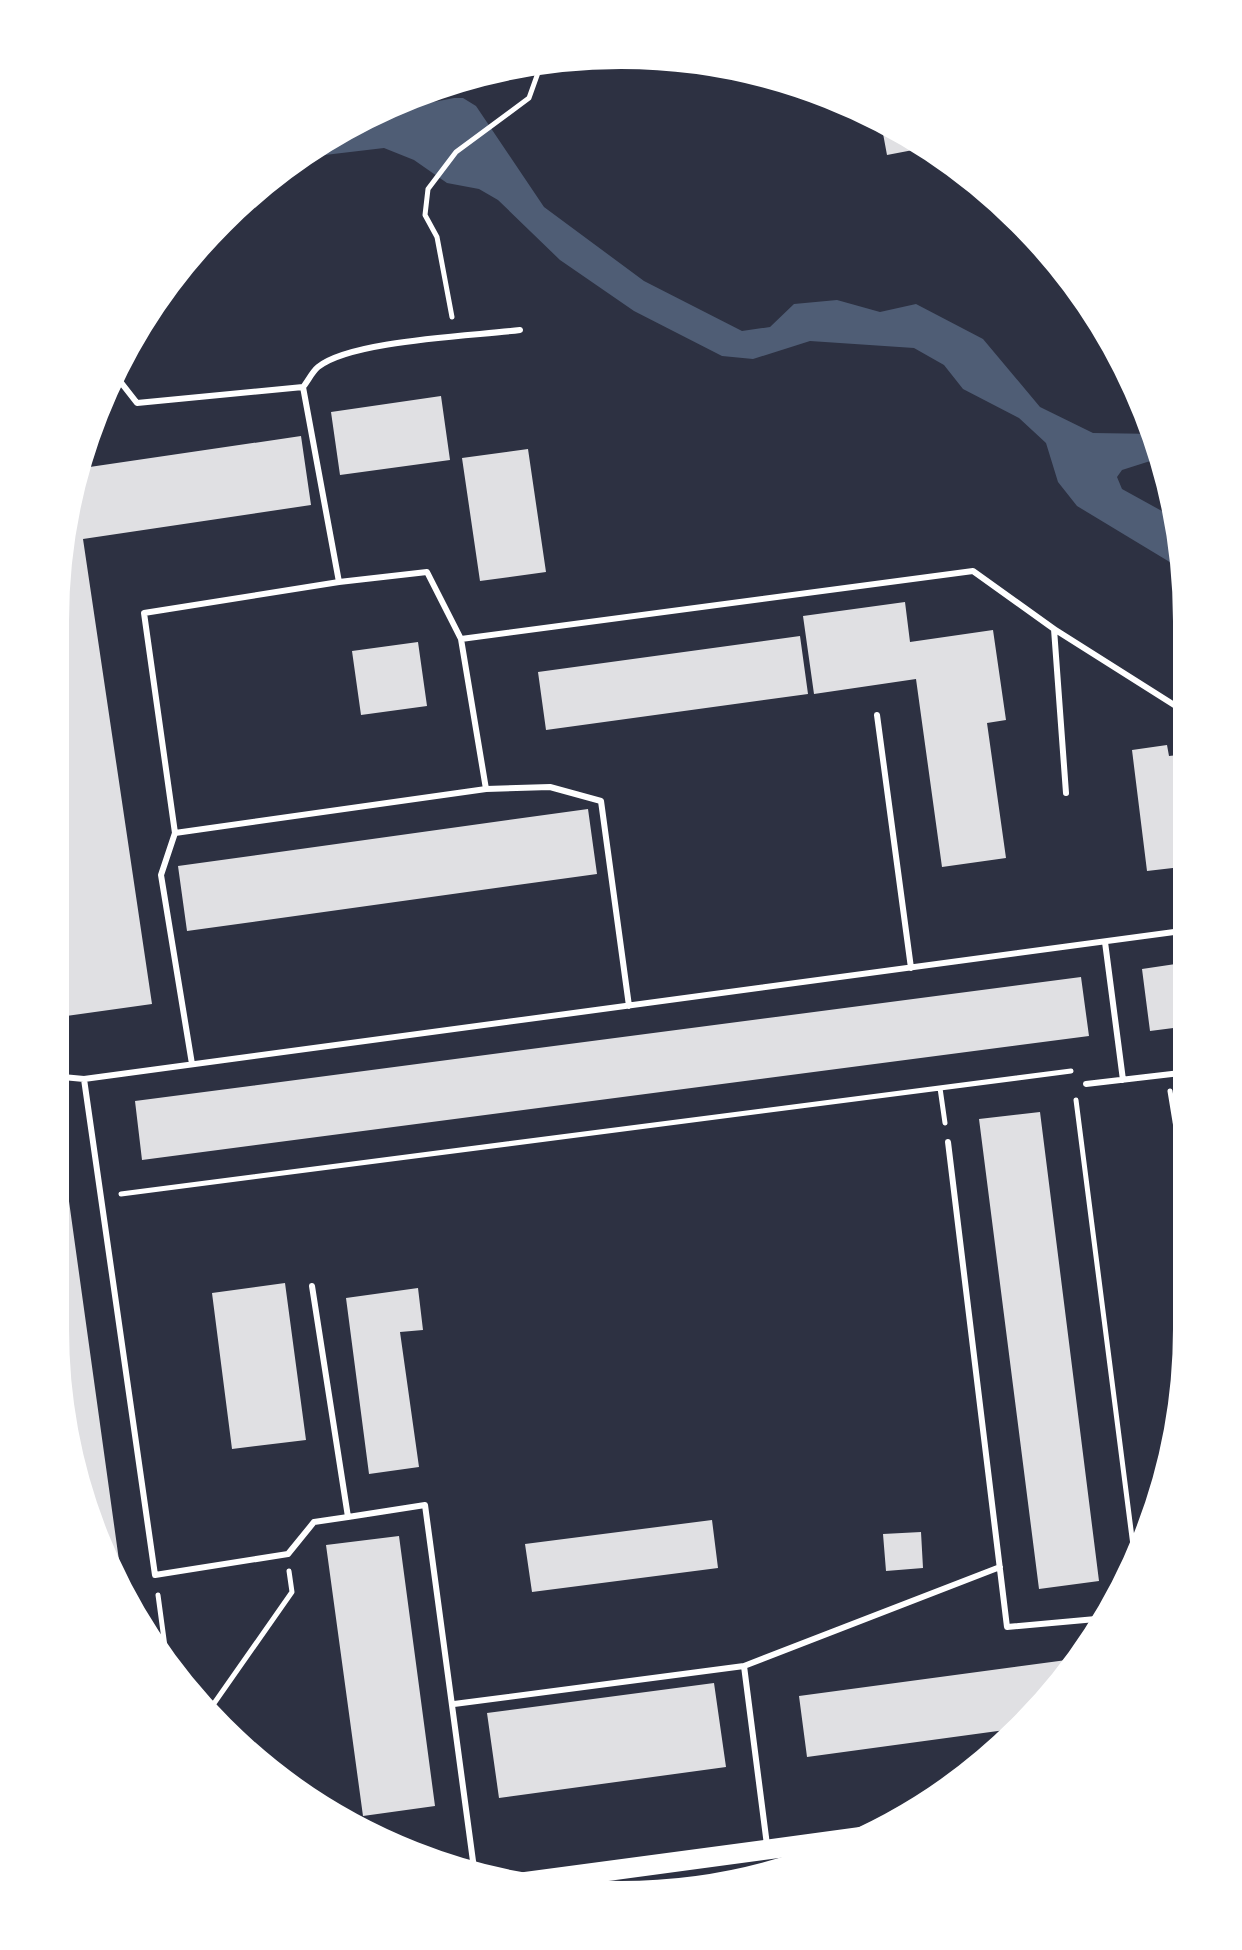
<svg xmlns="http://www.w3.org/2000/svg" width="1242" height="1950" font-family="'Golos Text',sans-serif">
<rect width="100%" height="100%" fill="#2d3142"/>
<path fill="#4f5d75" d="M454 98H463L476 106 544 207 644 281 742 331 770 327 794 304 837 300 880 312 916 304 983 339 1040 407 1093 433 1158 434 1166 456 1122 470 1117 477 1122 489 1180 521 1190 581 1173 564 1077 506 1058 482 1046 443 1019 418 963 389 944 365 914 348 810 341 753 359 722 356 634 311 560 260 498 200 479 189 447 183 414 160 384 148 291 159 336 126 357 117Z"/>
<path fill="#e0e0e3" d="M879 112 927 142 934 146 887 155Z
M441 396 450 460 340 475 331 412Z
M301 436 311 505 83 539 152 1004 52 1018 53 908 68 906 53 802 55 547 76 469Z
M528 449 546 572 480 581 462 458Z
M905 602 910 642 993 630 1006 720 987 723 1006 858 942 867 916 679 814 694 803 616Z
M800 636 808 694 546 730 538 672Z
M418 642 427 706 361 715 352 651Z
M1167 745 1169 756 1187 754 1190 866 1147 871 1132 750Z
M588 809 597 874 187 931 178 866Z
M1189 962V1026L1150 1031 1142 969Z
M1081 977 1089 1036 142 1160 135 1101Z
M1040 1112 1099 1581 1039 1589 979 1119Z
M57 1115 122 1582 115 1583 80 1512 50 1329 51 1116Z
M285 1283 306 1440 232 1449 212 1293Z
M418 1288 423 1330 400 1332 419 1467 369 1474 346 1298Z
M712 1520 718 1568 532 1592 525 1544Z
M921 1532 923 1568 886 1571 883 1534Z
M399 1536 435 1806 363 1816 326 1545Z
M1074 1659V1677L1019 1728 807 1757 799 1696Z
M714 1683 726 1767 499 1798 487 1713Z"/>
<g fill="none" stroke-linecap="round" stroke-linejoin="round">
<path stroke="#fff" stroke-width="5" d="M452 317 437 237 425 215 428 189 456 152 529 98 544 56
M940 1088 945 1123
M1170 1091 1188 1201
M1076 1100 1136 1569
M1175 1122 1188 1119
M121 1194 1071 1071
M158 1595 168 1669
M208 1712 292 1592 289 1571"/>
<path stroke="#fff" stroke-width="6" d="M112 371 137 403 303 387C308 381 312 372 318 367 351 340 474 336 520 330
M303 387 339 582
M1054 629 1066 793
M461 639 973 571 1054 629 1190 715
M877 715 911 968
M486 789 550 787 601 801 629 1006
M175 833 486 789 461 639 427 572 339 582 144 613 175 833 161 875 192 1064
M1105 942 1123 1080
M52 1076 84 1079 1189 930
M84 1079 155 1575 288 1554 314 1522 348 1517
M1086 1084 1189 1072
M948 1142 1007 1627 1107 1618
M312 1286 348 1517 425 1505 475 1876
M744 1666 767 1845
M454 1704 744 1666 1000 1567"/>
<path stroke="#fff" stroke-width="20" d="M518 1883 868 1836"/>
</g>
<path d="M0 0H1242V1950H0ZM621 64H621A557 557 0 0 1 1178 621V1329A557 557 0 0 1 621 1886H621A557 557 0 0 1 64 1329V621A557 557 0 0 1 621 64Z" fill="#fff" fill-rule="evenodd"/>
<path fill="none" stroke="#fff" stroke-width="10" d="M621 64H621A557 557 0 0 1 1178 621V1329A557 557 0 0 1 621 1886H621A557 557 0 0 1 64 1329V621A557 557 0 0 1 621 64Z"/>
</svg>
